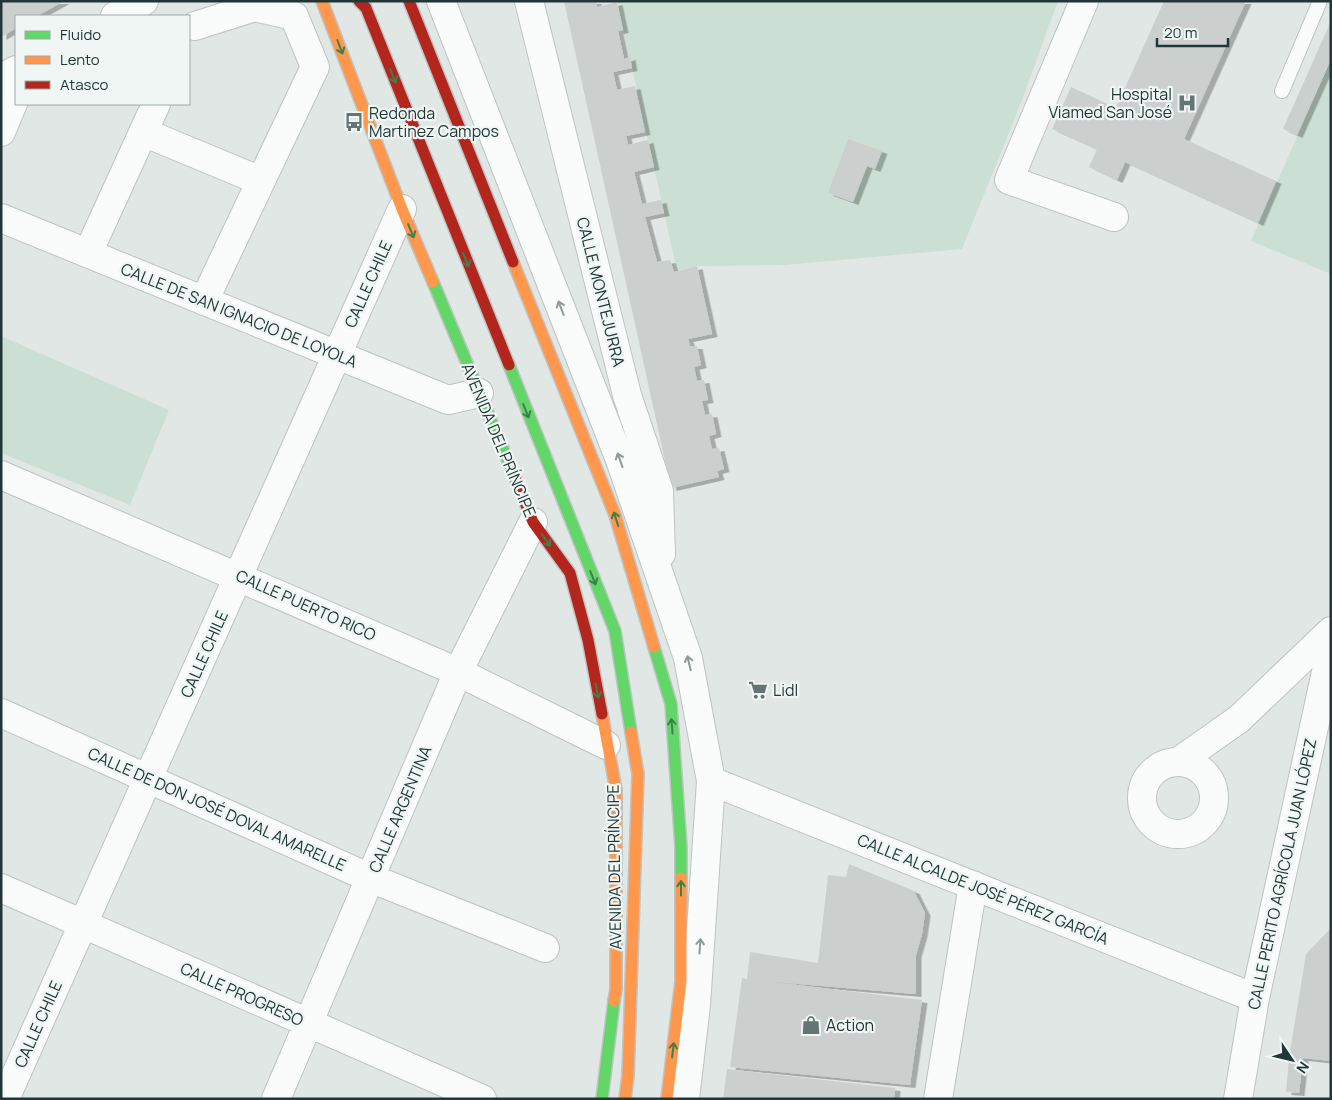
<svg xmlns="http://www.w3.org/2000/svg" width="1332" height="1100" font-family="Manrope,sans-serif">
<defs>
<filter id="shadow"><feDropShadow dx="5.5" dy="3" stdDeviation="0" flood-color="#0004"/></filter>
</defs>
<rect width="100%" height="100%" fill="#e1e7e5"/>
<path fill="#cbdfd4" d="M617 1H1058L1022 100 962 249 785 265 697 266 677 271Z
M1331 60V274L1251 241Z
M1 336 169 410 130 505 1 453Z"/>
<path fill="#cbd0cf" filter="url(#shadow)" d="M1 1H64L37 16H16V28L1 37Z
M564 1H596L597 7 617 2 623 30 618 31 624 59 630 57 632 68 613 72 617 90 635 86 645 132 626 136 628 145 648 140 654 167 634 172 642 204 661 200 664 213 645 217 657 262 670 260 674 272 697 266 712 334 688 339 690 346H697L701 365 694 367 697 381 704 380 708 400 702 401 705 415 712 414 716 434 709 436 712 449 719 448 724 469 717 471 719 477 671 488Z
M1164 1H1246L1184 139 1276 181 1258 223 1125 162 1117 180 1089 167 1097 149 1052 129 1071 87 1116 108Z
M1331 21V59L1297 135 1283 129Z
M848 139 882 151 875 169 867 166 853 202 828 193Z
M849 864 914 891 925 913 922 934 916 955V994L764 981 922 1000 910 1085 730 1067 742 978 747 979 750 952 818 963 828 875 846 877Z
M1331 928V1061L1303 1058 1299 1093 1286 1092 1289 1058 1306 954Z
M727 1069 895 1088 894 1099H723Z"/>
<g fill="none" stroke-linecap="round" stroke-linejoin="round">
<g stroke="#bec3c2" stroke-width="16">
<path id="lane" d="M1282 91 1320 1"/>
</g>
<g stroke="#bec3c2" stroke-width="30">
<path id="street" d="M441 1 620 460 688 658 711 781 696 1005 685 1099
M529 1 627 395 659 491 661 554
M1084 1 1009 180 1114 217
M115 16 144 1
M195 26 255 7 294 16 315 67 204 301
M1 78 16 70
M1 132 16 96
M143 132 261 181
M1 218 448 400 479 393
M88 253 156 104
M1 475 458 672 606 745
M1 713 370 878 545 948
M1178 762 1239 719 1331 631
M1142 798a36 36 0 1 1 72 0a36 36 0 1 1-72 0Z
M711 781 1255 998
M1 888 482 1099
M5 1099 402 209
M276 1099 458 672 533 522
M938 1099 973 885
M1238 1099 1255 998 1331 649"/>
</g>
<g stroke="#bec4c3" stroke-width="14">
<path id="fast" d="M433 282 510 466
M509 365 615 631 631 732
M654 647 671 704 681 847V878
M602 1099 614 1001"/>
</g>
<g stroke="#bec4c3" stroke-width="14">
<path id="slow" d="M322 1 402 209 433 282
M513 262 615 515 654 647
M602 714 616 790V989L614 1001
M625 1099 628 1076 638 774 631 732
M667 1099 681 981V878"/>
</g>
<g stroke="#bec4c3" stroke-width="14">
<path id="jam" d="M359 1 366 8 509 365
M409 1 513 262
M510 466 533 522 570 573 588 640 602 714"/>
</g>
<use href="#lane" stroke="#fafbfb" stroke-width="14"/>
<use href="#street" stroke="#fafbfb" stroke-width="28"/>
<use href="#fast" stroke="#63d668" stroke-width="11"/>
<use href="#slow" stroke="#ff974d" stroke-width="11"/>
<use href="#jam" stroke="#b3261e" stroke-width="11"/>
</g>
<defs><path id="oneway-shaft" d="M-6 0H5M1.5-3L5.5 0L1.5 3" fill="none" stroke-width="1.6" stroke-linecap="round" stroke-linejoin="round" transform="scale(1.25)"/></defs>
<g stroke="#3f7f4c">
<use href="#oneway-shaft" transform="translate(340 47) rotate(69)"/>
<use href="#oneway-shaft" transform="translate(393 76) rotate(68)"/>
<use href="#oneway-shaft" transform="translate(411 231) rotate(67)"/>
<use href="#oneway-shaft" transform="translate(466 260) rotate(68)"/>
<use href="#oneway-shaft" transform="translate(526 411) rotate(68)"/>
<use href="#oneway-shaft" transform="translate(616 519) rotate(-108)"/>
<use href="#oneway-shaft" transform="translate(546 540) rotate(54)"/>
<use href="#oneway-shaft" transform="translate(593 578) rotate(68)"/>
<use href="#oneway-shaft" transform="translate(597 691) rotate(80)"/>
<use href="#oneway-shaft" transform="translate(672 726) rotate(-94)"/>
<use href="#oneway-shaft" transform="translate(681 888) rotate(-90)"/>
<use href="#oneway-shaft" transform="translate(673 1050) rotate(-83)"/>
</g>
<g stroke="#8e9998">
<use href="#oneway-shaft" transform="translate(561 308) rotate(-111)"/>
<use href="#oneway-shaft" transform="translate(620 460) rotate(-110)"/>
<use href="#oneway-shaft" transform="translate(689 663) rotate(-103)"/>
<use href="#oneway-shaft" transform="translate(700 946) rotate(-86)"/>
</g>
<defs>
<g id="hospital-bare" transform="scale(1.5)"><path d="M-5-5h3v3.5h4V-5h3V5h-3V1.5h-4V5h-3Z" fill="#647573" stroke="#eff6f4" stroke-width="2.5" paint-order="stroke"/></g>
<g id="bus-bare" transform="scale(1.5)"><path d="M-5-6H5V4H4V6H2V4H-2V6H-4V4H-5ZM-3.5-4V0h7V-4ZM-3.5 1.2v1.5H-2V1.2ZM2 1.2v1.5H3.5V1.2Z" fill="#647573" stroke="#eff6f4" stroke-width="2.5" paint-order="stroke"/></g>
<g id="supermarket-bare" transform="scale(1.5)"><path d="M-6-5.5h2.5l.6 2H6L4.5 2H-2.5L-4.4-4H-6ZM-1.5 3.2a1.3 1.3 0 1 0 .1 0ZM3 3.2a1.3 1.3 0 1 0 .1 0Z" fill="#647573" stroke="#eff6f4" stroke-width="2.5" paint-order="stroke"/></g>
<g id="shop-bare" transform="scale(1.5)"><path d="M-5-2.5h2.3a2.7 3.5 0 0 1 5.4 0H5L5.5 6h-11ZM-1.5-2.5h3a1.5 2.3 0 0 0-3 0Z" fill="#647573" stroke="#eff6f4" stroke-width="2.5" paint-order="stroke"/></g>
</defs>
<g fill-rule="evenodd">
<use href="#hospital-bare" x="1187" y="103"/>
<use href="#bus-bare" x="354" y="122"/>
<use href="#supermarket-bare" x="758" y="690"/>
<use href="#shop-bare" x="811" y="1025"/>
</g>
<g text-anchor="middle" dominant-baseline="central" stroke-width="4.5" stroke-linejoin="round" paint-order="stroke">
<g font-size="16" fill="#213736" stroke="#eff6f4" text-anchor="start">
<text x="1172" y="94" text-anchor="end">Hospital<tspan x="1172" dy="18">Viamed San José</tspan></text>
<text x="369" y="113">Redonda<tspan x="369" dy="18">Martinez Campos</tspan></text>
<text x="773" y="690">Lidl</text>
<text x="826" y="1025">Action</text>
</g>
<g font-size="16" fill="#213736" stroke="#eff6f4">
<text transform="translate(368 284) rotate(-66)">CALLE CHILE</text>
<text transform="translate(601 292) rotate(76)">CALLE MONTEJURRA</text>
<text transform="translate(239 315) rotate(22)">CALLE DE SAN IGNACIO DE LOYOLA</text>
<text transform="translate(499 440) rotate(67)">AVENIDA DEL PRÍNCIPE</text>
<text transform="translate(306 605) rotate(24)">CALLE PUERTO RICO</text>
<text transform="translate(204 654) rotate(-66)">CALLE CHILE</text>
<text transform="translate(217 809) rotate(24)">CALLE DE DON JOSÉ DOVAL AMARELLE</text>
<text transform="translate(400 809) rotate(-67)">CALLE ARGENTINA</text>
<text transform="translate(614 867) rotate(-91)">AVENIDA DEL PRÍNCIPE</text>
<text transform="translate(1282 874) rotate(-78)">CALLE PERITO AGRÍCOLA JUAN LÓPEZ</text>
<text transform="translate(983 889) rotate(22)">CALLE ALCALDE JOSÉ PÉREZ GARCÍA</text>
<text transform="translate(242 994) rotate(24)">CALLE PROGRESO</text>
<text transform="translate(38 1024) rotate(-66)">CALLE CHILE</text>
</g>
</g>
<rect width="1332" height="1100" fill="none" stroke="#213736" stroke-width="5"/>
<rect x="15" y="15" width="175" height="90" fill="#eff6f4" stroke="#9daaa8"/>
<rect x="25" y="31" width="25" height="8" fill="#63d668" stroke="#9daaa8"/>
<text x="60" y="40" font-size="15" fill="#213736">Fluido</text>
<rect x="25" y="56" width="25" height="8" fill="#ff974d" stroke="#9daaa8"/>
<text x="60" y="65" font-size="15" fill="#213736">Lento</text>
<rect x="25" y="81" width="25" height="8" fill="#b3261e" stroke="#9daaa8"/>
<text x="60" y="90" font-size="15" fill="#213736">Atasco</text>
<g transform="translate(1292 1060) rotate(125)" stroke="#eff6f4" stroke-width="4" paint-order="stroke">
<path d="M0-4L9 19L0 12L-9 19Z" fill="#213736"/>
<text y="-8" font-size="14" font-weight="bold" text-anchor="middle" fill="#213736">N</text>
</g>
<path d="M1157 38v8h71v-8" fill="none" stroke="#213736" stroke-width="2.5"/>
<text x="1164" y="38" font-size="15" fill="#213736" stroke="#eff6f4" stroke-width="4" paint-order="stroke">20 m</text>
</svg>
